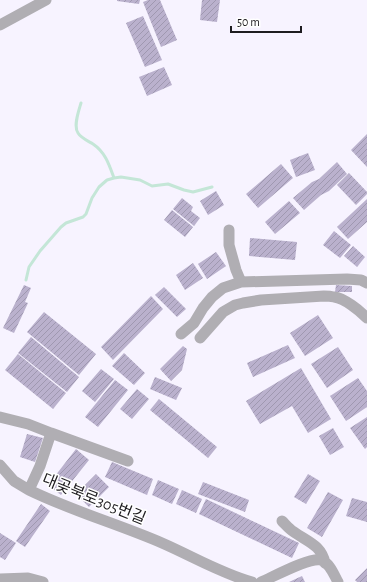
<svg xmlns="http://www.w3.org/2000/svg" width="367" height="582" font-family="'Alegreya Sans','Noto Sans KR',sans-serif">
<defs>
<pattern id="building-hatch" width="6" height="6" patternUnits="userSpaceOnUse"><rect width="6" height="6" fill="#bab1cd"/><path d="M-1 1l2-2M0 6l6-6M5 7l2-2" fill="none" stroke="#9f98b0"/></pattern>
</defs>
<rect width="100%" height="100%" fill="#f7f3ff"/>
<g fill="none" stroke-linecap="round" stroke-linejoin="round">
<path stroke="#c4e6d7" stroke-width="3" d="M114 178 121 177 140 180 152 186 168 184 184 190 193 192 212 187
M26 280 29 267 40 251 61 227 66 223 83 217 86 214 92 198 99 187 107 180 114 178C109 164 105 152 93 144 88 141 81 138 78 133 73 126 79 110 81 103"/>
</g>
<path fill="url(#building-hatch)" d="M117 0H140L139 4 117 1Z
M148 0H160L177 40 161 47 143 2Z
M202 0H220L217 22 200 20Z
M143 16 162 60 145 67 126 23Z
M164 67 172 85 147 96 139 77Z
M367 134V167L351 150Z
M308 153 315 170 296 177 290 160Z
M337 162 347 174 329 191 321 195 304 210 293 198 312 182 319 179Z
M281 164 293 178 258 208 246 194Z
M349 173 367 192V194L356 205 337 185Z
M216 191 224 205 208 215 200 201Z
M182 198 193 207 191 211 200 218 194 226 173 209Z
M367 199V222L348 239 337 227Z
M289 201 300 213 275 234 265 222Z
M172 210 193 227 185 237 164 220Z
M334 231 351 245 340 258 323 245Z
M250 238 297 242 295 260 249 256Z
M353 246 365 257 357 267 344 256Z
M216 252 226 266 207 279 198 264Z
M193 263 203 278 185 290 176 275Z
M24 285 31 288 25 302 28 303 14 333 3 328Z
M336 285 352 286V292H335Z
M164 287 186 309 177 317 155 295Z
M151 296 163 309 113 360 101 347Z
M44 312 96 354 79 375 27 332Z
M318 315 333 338 305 356 290 333Z
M31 337 79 377 67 392 18 353Z
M288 345 295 358 253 377 247 363Z
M183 346 187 349 182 370 171 381 160 369Z
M338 347 353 370 327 388 311 364Z
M124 353 145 373 134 385 112 366Z
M18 354 66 393 53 409 5 370Z
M301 368 331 419 308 433 292 406 260 424 246 401Z
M101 369 114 379 95 402 82 391Z
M155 377 182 388 176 400 150 389Z
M358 378 367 391V407L346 421 330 396Z
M115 380 128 390 98 427 85 417Z
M137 389 149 399 132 419 120 409Z
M159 399 217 447 208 458 150 410Z
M367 417V447L365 449 350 428Z
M333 428 344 447 330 455 319 436Z
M27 434 43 438 35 462 20 457Z
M76 449 89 460 61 495 48 485Z
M112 462 153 479 147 495 105 477Z
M96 474 109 487 89 507 76 494Z
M308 474 320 481 306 504 294 497Z
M158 480 179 489 172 504 152 495Z
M203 482 249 500 245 512 198 494Z
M182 490 202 499 196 513 176 504Z
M328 492 343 500 322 537 307 528Z
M352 498 367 502V522L346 516Z
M206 499 299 543 292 558 199 514Z
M41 504 50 511 25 547 16 541Z
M0 533 16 543 5 560 0 557Z
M367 568V582H357L355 580Z
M302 576 305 582H289Z"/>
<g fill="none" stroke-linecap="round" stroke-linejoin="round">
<path stroke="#b0aeb3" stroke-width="11" d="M0 25 46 0
M229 230V245L236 270 241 282 347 279 361 280 367 283
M181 334 194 323 203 308 212 297 223 288 241 282
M200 338 223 312 235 305 243 303 261 300 324 296C327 296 330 296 334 297 344 298 359 310 367 318
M0 417 28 424 51 433 40 466 29 490C72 511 118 524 162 543 192 556 220 573 252 582
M51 433 128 461
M0 465 14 481 29 490
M282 521C286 525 289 529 294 532 308 542 321 545 325 563
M0 579 28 578 43 582
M261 582C273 577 309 557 321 560 330 563 334 575 338 582"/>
</g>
<g text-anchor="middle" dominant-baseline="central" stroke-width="3" stroke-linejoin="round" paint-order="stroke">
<g font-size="16" fill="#1e1c20" stroke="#fff">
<text transform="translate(94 499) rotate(22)">대곶북로305번길</text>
</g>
</g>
<path d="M231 26v6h70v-6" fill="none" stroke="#1e1c20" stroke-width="2"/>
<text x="237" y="26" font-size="12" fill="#1e1c20" stroke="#ffffff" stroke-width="3" paint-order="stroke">50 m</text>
</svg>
